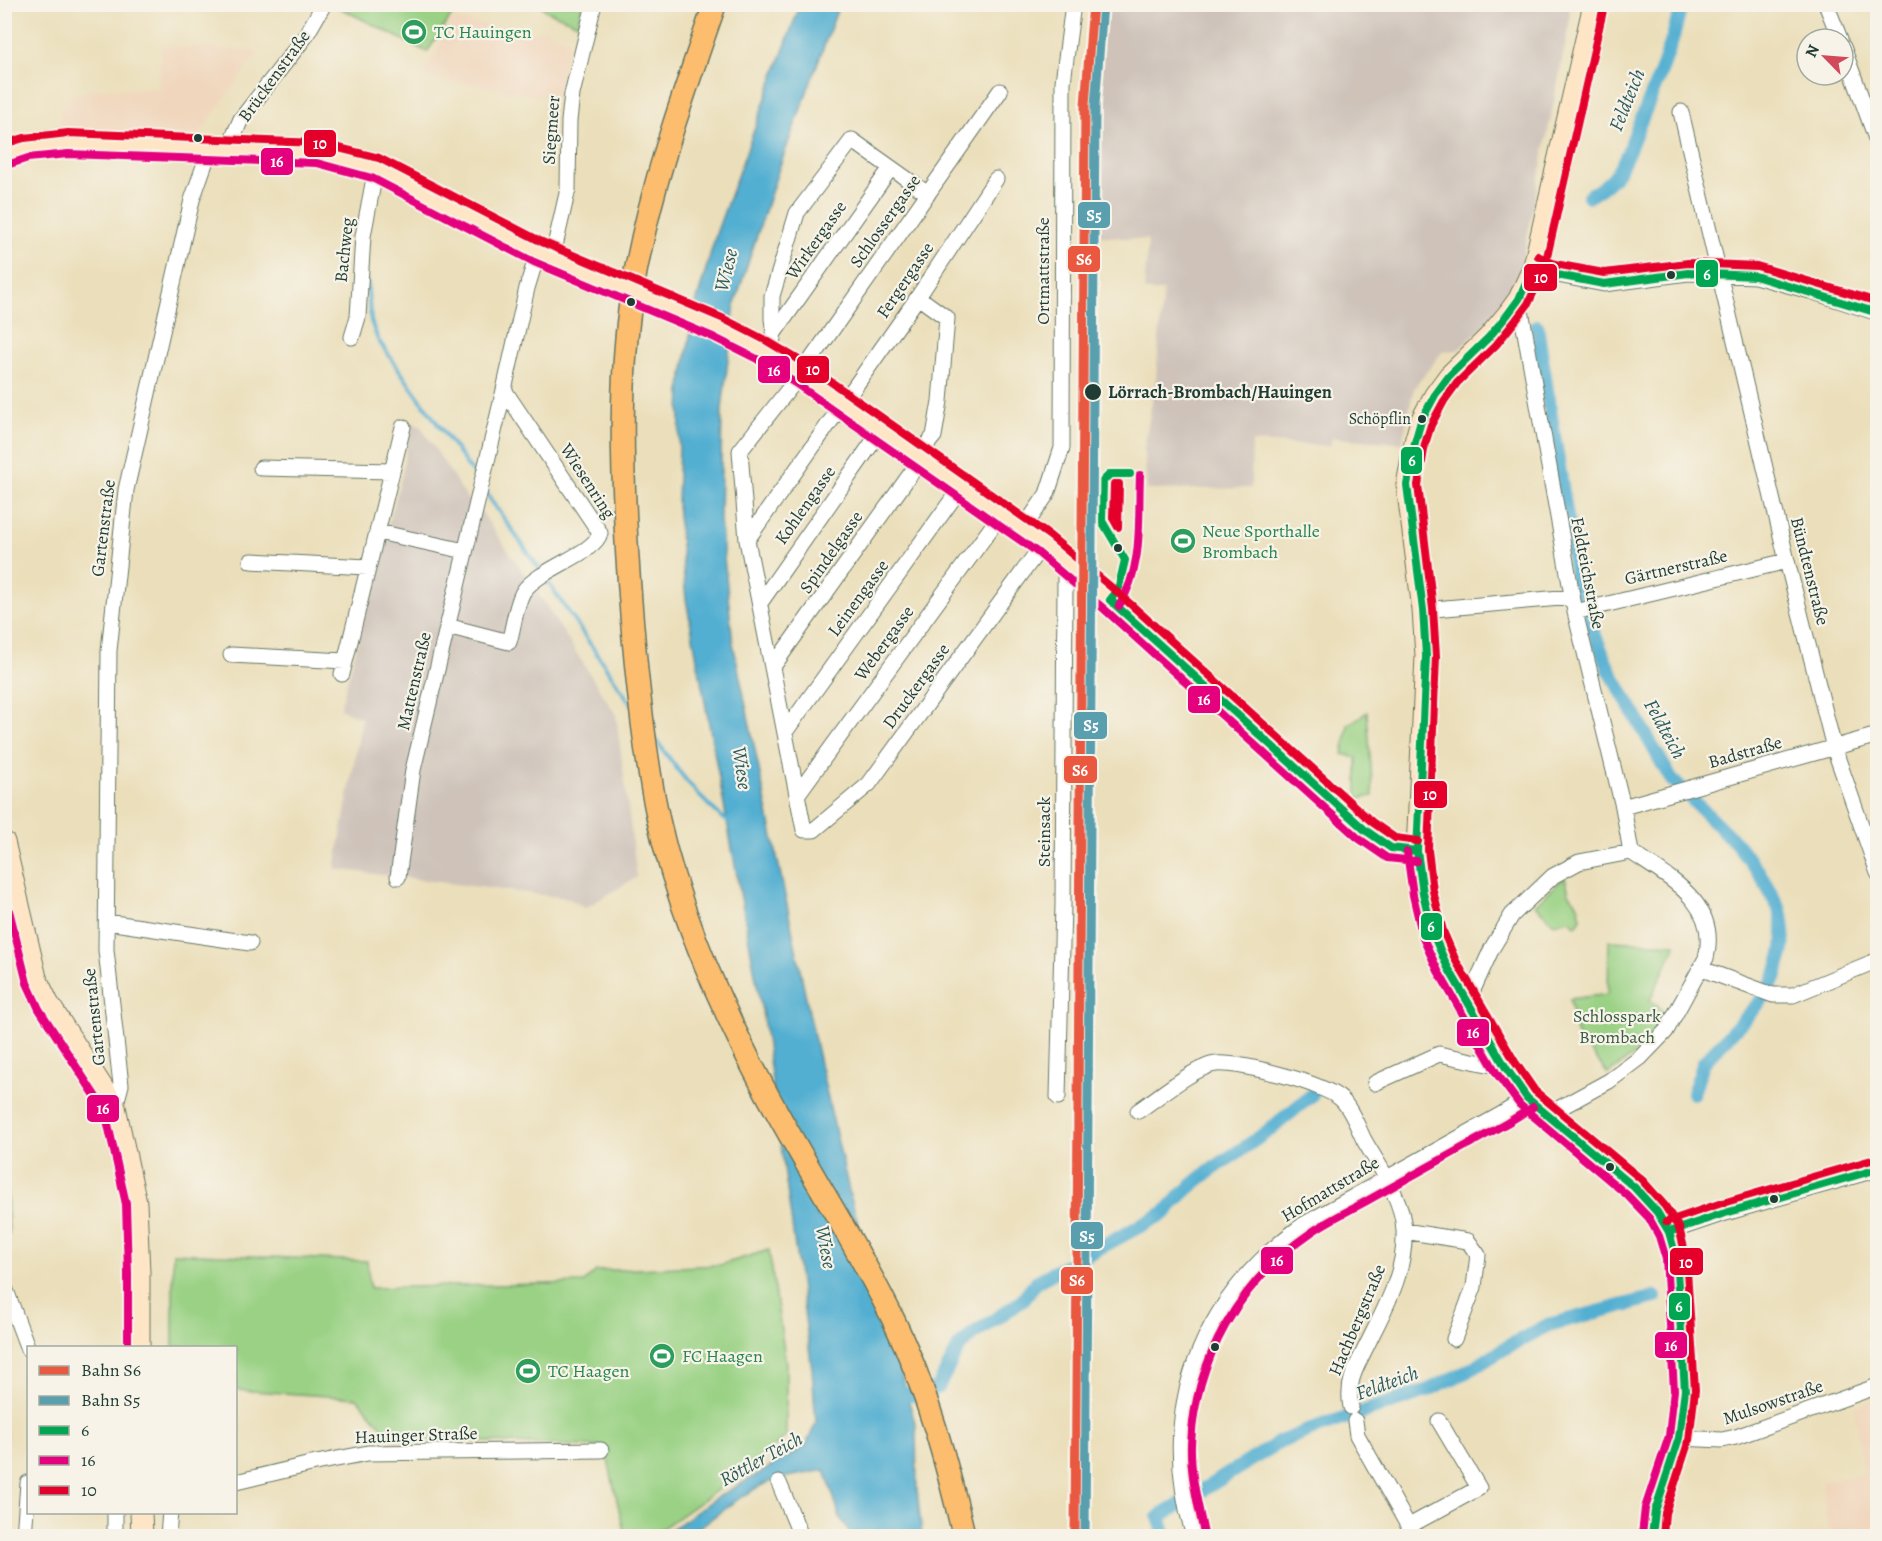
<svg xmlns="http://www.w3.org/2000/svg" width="1882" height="1541" font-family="Alegreya,serif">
<rect width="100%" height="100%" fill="#f7f3e8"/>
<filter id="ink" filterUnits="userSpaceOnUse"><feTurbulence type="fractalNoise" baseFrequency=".0167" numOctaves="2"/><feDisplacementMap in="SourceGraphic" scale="12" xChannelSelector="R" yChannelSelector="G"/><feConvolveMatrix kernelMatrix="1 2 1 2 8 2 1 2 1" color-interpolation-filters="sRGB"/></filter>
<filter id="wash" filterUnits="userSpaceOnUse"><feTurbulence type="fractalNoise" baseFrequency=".008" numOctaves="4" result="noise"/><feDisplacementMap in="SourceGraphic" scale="24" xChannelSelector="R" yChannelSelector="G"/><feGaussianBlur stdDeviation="1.35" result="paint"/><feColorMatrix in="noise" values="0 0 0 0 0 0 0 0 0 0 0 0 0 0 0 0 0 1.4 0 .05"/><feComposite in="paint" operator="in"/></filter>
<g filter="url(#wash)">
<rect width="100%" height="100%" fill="#ebdfbb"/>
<path fill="#f0d6bc" d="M454 19 533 33 547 29 550 34 570 40 557 99 424 76 448 26Z
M161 46 259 51 199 134 60 130 61 111 70 96 94 89H159Z
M1877 1398V1536H1829L1822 1481 1864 1475 1854 1408Z"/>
<path fill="#cec2b9" d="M1103 5H1570L1569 25 1520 272 1491 319 1458 350 1443 351 1414 388 1402 443 1332 438 1330 446 1252 442 1251 488 1147 490 1144 449 1156 378 1163 291H1144L1148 240 1090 235 1094 107Z
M411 422 421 427 468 500 482 513 545 604 616 715 637 877 585 908 568 898 335 869 362 718 340 709 402 474Z"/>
<path fill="#9ad184" stroke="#5c875c" stroke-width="1.5" d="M334 5V4L483 5 454 12 427 52Z
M540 5H582L578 24 547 11Z
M1367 712 1373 796 1357 799V758L1343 754 1348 725Z
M1565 877 1569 893 1578 905 1581 918 1576 926 1570 920 1554 923 1535 905Z
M1609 941 1676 944 1650 1000 1670 1017 1649 1044 1608 1074 1576 1033 1570 999 1608 994Z
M769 1250 786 1364V1436L752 1466 651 1536H625L605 1447 392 1438 357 1398 236 1390V1348L173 1347V1253L367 1261 370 1288 583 1283 596 1271 720 1265Z"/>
<path fill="#7bb372" stroke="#4d7853" stroke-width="1.5" d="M5 1156 9 1234 5 1235H4Z"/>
<path fill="#53afd1" stroke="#397682" stroke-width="1.5" d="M800 5H839L779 168 735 303 722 409 720 520 733 643 816 1046 850 1195 916 1426 917 1489 922 1536H852L840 1517 825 1470 782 1478 764 1484 740 1498 687 1536H663L716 1498 805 1447 816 1423 812 1369 763 1017 686 599 677 504 681 386 695 307 717 231Z"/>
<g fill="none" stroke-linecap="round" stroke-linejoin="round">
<path stroke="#53afd1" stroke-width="4" d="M367 282 371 321 378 340 477 479
M484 490 540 570
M546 579 631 704
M654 737C675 767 701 803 730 823"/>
<path stroke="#53afd1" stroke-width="14" d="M1589 196C1600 190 1609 184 1617 173 1626 160 1632 142 1638 127 1655 87 1673 47 1681 4
M1537 326 1578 588 1587 617 1610 671 1671 779 1736 843 1759 872 1780 910 1784 931 1783 950 1775 978 1760 1002 1704 1062 1693 1093
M893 1399 902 1393 919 1396 938 1387 959 1347 973 1334 1022 1301 1036 1282 1166 1212C1193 1177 1233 1157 1268 1131 1283 1119 1297 1107 1312 1095
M1165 1536 1159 1517 1280 1442 1315 1428 1426 1391 1468 1371 1507 1347 1548 1325 1655 1297"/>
</g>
</g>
<g filter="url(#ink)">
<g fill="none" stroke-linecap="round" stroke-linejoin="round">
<g stroke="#667663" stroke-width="17">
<path id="street" d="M1826 4 1840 39
M1843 47 1878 144
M1681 112 1787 561 1834 748 1878 873
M228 149 241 119 305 37 324 4
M552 259 568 189 569 121 572 94 594 4
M1534 266 1552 274 1604 284 1688 273 1755 276 1810 291 1878 313
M918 297 947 318 940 401 934 436 918 455
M1519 299 1575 612 1623 807 1631 852
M774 333 890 169
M352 337 358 317 363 236 376 168
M770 355 774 333 772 319V296L797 213 852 140 928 194
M801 374 1000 91
M796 380 740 451 747 540 804 830H814L869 784 1043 544
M261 468 391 471
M1023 529 1047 494 1062 448 1063 82 1073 4
M378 532 465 551
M747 540 918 297 996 179
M251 561 368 567
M760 603 882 429
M1423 610 1572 597
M1575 612 1787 561
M447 626 509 642C513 629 516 604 523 592 538 569 595 554 600 533L504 390
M231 655 345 661
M772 668 922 458
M342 674 403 427
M785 732 962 486
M797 795 1002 513
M1623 807 1878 735
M398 877 413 770 504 390 527 288 538 252
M107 922 250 943
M1702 969 1773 995H1793L1878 960
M1467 1003 1492 948 1512 915 1553 876 1579 862 1631 852C1669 878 1720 903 1706 958L1666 1031 1640 1058 1609 1081 1547 1115
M1375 1083 1439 1054 1506 1068
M1058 1097 1063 905 1065 578 1072 569
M115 1107 121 1085 106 950 109 651 126 490 192 200 210 149
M1138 1111C1156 1099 1196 1066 1216 1064 1240 1062 1325 1083 1342 1100 1352 1110 1358 1128 1364 1140 1380 1168 1403 1199 1404 1231 1406 1272 1385 1308 1368 1343 1357 1366 1346 1381 1351 1407
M1404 1231 1468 1241 1478 1255 1474 1287 1454 1339
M1669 1232 1722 1214 1878 1169
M4 1285 28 1349
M1355 1421 1357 1435 1414 1536
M1679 1438 1722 1440 1736 1437 1878 1386
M236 1482 311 1464 368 1453 601 1450
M779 1483 801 1536
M115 1512V1536
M1409 1526 1479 1488 1439 1421
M24 1536 28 1483
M168 1536 170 1512
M1194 1536C1156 1412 1199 1300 1303 1225L1502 1114 1527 1098"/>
</g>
<g stroke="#667663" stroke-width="23">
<path id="secondary" d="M1594 4 1534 266 1519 299 1508 314 1489 337 1449 376 1435 395 1421 421 1415 442 1407 485 1423 610 1426 656 1417 851 1423 893 1433 934 1447 966 1506 1068 1527 1098 1634 1187 1657 1212 1669 1232 1676 1257 1685 1390 1679 1438 1666 1474 1655 1511 1652 1536
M4 155 26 148 68 143 319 153 376 168 538 252 620 288
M647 299 717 327 770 355 845 403 1023 529 1110 600 1365 830 1391 848 1417 851
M4 842 36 978 48 1003 115 1107 136 1203 139 1273V1348
M141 1512 142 1536"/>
</g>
<g stroke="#667663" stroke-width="25">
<path id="primary" d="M715 4C682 98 648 194 632 292 619 378 622 466 627 551 632 632 639 713 653 793 668 877 701 961 738 1037 784 1135 847 1224 894 1321 927 1389 947 1464 964 1536"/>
</g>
<use href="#street" stroke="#fff" stroke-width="15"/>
<use href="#secondary" stroke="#fee5c5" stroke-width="21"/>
<use href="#primary" stroke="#fcbd6e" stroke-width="22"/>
<g stroke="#667663" stroke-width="23" stroke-linecap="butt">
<path id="secondary-bridge" d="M620 288 647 299"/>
</g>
<use href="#secondary-bridge" stroke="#fee5c5" stroke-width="21"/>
<g stroke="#f7f3e8" stroke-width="12">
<path id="bus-1" d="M1534 266 1519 299 1508 314 1489 337 1449 376 1435 395 1421 421 1415 442 1407 485 1423 610 1426 656 1417 851 1423 893 1433 934 1447 966 1506 1068 1527 1098 1634 1187 1657 1212 1669 1232 1676 1257 1685 1390 1679 1438 1655 1511 1652 1536
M1534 266 1552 274 1604 284 1688 273 1755 276 1878 313
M1110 600 1365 830 1391 848 1417 851
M1110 600 1118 590 1125 560 1102 521 1103 481 1110 474H1130
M1669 1232 1722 1214 1878 1169"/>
</g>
<g stroke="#f7f3e8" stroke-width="12">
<path id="bus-2" d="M7 165 28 158 68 154 317 163 372 178 534 262 713 337 757 359 795 383 1037 552 1103 608 1358 838 1387 858 1416 861
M1119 606C1144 566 1138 519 1140 475
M1407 852 1413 895 1423 938 1438 971 1497 1074 1520 1105 1627 1195 1649 1218 1659 1236 1666 1259 1674 1390 1669 1436 1645 1508 1642 1535
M4 890 27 983 39 1009 105 1111 126 1204 128 1273V1348
M1204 1534C1198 1504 1190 1474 1191 1444 1195 1360 1239 1282 1309 1234 1328 1220 1351 1210 1372 1198 1417 1173 1462 1148 1507 1123L1533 1107"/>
</g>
<g stroke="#f7f3e8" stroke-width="12">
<path id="bus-3" d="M1604 6 1544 270 1528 304 1516 320 1496 345 1457 383 1444 401 1431 425 1425 444 1418 485 1433 609 1436 656 1428 850 1433 891 1443 931 1456 961 1515 1062 1535 1091 1642 1180 1665 1206 1679 1228 1686 1256 1695 1390 1689 1440 1665 1513 1663 1536
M4 144 24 138 68 133 319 143 379 158 542 242 722 318 767 341 807 365 1050 536 1117 592 1372 822 1395 838 1418 841
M1538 256 1555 264 1604 273 1688 263 1757 266 1878 302
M1114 484H1119L1118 527 1113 518Z
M1666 1222 1719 1204 1875 1159"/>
</g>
<use href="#bus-1" stroke="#00a651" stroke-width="8"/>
<use href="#bus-2" stroke="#e5007d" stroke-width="8"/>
<use href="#bus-3" stroke="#e4002b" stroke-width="8"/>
<g stroke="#f7f3e8" stroke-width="14">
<path id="rail-1" d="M1075 1536 1085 105 1093 4"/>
</g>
<g stroke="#f7f3e8" stroke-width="14">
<path id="rail-2" d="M1085 1536 1095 105 1103 5"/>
</g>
<use href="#rail-1" stroke="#e9583f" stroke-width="9"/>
<use href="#rail-2" stroke="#5a9fae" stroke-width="9"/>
</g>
</g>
<defs>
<g id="stadium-disc" transform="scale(1.35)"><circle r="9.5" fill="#2e9e5b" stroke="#f7f3e8"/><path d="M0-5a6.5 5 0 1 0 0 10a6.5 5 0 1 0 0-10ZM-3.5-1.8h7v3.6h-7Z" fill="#fff"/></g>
</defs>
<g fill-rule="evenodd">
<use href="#stadium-disc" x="414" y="32"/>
<use href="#stadium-disc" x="1183" y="541"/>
<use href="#stadium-disc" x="662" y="1356"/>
<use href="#stadium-disc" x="528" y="1371"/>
</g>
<g fill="#1f3d34" stroke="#f7f3e8" stroke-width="2">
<circle cx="198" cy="138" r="5"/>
<circle cx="1671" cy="275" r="5"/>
<circle cx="631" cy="302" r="5"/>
<circle cx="1093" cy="392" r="9"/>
<circle cx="1422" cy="419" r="5"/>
<circle cx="1118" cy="548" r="5"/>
<circle cx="1610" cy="1167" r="5"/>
<circle cx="1774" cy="1199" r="5"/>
<circle cx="1215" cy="1347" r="5"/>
</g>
<g text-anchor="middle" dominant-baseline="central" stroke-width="4.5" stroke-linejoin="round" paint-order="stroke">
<g font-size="16" fill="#1f3d34" stroke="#f7f3e8" text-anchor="end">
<text x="1411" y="419">Schöpflin</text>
</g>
<g font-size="18" fill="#27864d" stroke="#f7f3e8" text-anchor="start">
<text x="434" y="32">TC Hauingen</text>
<text x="1202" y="531">Neue Sporthalle<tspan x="1202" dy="21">Brombach</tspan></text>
<text x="682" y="1356">FC Haagen</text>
<text x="548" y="1371">TC Haagen</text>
</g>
<g font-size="18" fill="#1f3d34" stroke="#f7f3e8">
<text transform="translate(274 76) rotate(-54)">Brückenstraße</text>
<text transform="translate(551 130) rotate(-86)">Siegmeer</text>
<text transform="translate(885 221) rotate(-55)">Schlossergasse</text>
<text transform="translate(816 240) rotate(-55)">Wirkergasse</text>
<text transform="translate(344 250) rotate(-84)">Bachweg</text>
<text transform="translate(1043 271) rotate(-90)">Ortmattstraße</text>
<text transform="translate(905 280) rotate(-56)">Fergergasse</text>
<text transform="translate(588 481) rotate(57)">Wiesenring</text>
<text transform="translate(805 505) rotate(-55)">Kohlengasse</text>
<text transform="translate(103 528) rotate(-83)">Gartenstraße</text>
<text transform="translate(831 552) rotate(-55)">Spindelgasse</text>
<text transform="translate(1676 567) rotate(-13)">Gärtnerstraße</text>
<text transform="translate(1810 571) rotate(76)">Bündtenstraße</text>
<text transform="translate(1588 573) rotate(79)">Feldteichstraße</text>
<text transform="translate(858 598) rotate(-54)">Leinengasse</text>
<text transform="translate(884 643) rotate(-54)">Webergasse</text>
<text transform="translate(414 681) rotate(-77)">Mattenstraße</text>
<text transform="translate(916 686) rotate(-54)">Druckergasse</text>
<text transform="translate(1745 752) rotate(-16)">Badstraße</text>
<text transform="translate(1044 832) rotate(-90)">Steinsack</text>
<text transform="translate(94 1017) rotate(-96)">Gartenstraße</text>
<text transform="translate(1330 1189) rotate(-31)">Hofmattstraße</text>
<text transform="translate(1357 1320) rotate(-67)">Hachbergstraße</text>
<text transform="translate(1773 1402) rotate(-19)">Mulsowstraße</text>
<text transform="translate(416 1435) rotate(-2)">Hauinger Straße</text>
</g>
<g font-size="18" font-weight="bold" fill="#1f3d34" stroke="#f7f3e8" text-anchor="start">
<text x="1108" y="392">Lörrach-Brombach/Hauingen</text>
</g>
<g font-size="18" fill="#385b44" stroke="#f7f3e8">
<text x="1617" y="1016">Schlosspark<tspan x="1617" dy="21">Brombach</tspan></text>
</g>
<g font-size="20" font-style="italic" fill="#2c5a5b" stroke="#f7f3e8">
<text transform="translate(1627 100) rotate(-68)">Feldteich</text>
<text transform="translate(726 270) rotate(-76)">Wiese</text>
<text transform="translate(1665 729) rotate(61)">Feldteich</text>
<text transform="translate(742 768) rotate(82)">Wiese</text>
<text transform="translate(826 1247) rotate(80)">Wiese</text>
<text transform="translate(1387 1383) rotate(-20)">Feldteich</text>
<text transform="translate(761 1459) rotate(-29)">Röttler Teich</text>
</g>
</g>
<g stroke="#f7f3e8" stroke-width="2">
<rect x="303" y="129" width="34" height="29" rx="6" fill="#e4002b"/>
<rect x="260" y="147" width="34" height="29" rx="6" fill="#e5007d"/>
<rect x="1077" y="201" width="34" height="28" rx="6" fill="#5a9fae"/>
<rect x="1067" y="245" width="34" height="28" rx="6" fill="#e9583f"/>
<rect x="1695" y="259" width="24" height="29" rx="6" fill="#00a651"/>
<rect x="1523" y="263" width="35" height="29" rx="6" fill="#e4002b"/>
<rect x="796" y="355" width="34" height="29" rx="6" fill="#e4002b"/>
<rect x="757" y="355" width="34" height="29" rx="6" fill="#e5007d"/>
<rect x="1400" y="446" width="23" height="29" rx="6" fill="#00a651"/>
<rect x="1187" y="685" width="34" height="29" rx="6" fill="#e5007d"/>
<rect x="1073" y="711" width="35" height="29" rx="6" fill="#5a9fae"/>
<rect x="1063" y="755" width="35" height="29" rx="6" fill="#e9583f"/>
<rect x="1413" y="780" width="35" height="29" rx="6" fill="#e4002b"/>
<rect x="1420" y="912" width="23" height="29" rx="6" fill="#00a651"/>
<rect x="1456" y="1018" width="34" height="29" rx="6" fill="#e5007d"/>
<rect x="86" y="1094" width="34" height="29" rx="6" fill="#e5007d"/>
<rect x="1070" y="1221" width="34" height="29" rx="6" fill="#5a9fae"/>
<rect x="1260" y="1246" width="34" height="29" rx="6" fill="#e5007d"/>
<rect x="1669" y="1247" width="35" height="29" rx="6" fill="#e4002b"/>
<rect x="1060" y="1266" width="34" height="29" rx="6" fill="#e9583f"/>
<rect x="1668" y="1292" width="23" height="29" rx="6" fill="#00a651"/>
<rect x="1654" y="1331" width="34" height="28" rx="6" fill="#e5007d"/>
</g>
<g font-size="16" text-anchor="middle" font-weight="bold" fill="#fff">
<text x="320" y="149">10</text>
<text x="277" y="167">16</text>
<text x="1094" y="221">S5</text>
<text x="1084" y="265">S6</text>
<text x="1707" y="280">6</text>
<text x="1541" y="283">10</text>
<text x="813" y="375">10</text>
<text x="774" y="376">16</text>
<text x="1412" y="466">6</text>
<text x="1204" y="705">16</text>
<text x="1091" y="731">S5</text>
<text x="1080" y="776">S6</text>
<text x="1430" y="800">10</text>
<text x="1431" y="932">6</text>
<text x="1473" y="1038">16</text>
<text x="103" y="1114">16</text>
<text x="1087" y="1242">S5</text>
<text x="1277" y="1266">16</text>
<text x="1686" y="1268">10</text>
<text x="1077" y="1286">S6</text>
<text x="1679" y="1312">6</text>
<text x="1671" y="1351">16</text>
</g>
<rect width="1882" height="1541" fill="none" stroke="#f7f3e8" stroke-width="24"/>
<rect x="27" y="1346" width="210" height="168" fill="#f7f3e8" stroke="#a1aaa0" stroke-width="1.5"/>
<rect x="39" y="1366" width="30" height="9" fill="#e9583f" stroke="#a1aaa0" stroke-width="1.5"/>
<text x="81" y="1376" font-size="18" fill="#1f3d34">Bahn S6</text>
<rect x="39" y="1396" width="30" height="9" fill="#5a9fae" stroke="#a1aaa0" stroke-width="1.5"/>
<text x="81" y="1406" font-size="18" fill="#1f3d34">Bahn S5</text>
<rect x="39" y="1426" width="30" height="9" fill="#00a651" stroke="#a1aaa0" stroke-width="1.5"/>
<text x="81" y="1436" font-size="18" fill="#1f3d34">6</text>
<rect x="39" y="1456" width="30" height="9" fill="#e5007d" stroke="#a1aaa0" stroke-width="1.5"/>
<text x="81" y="1466" font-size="18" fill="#1f3d34">16</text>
<rect x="39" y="1486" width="30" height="9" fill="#e4002b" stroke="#a1aaa0" stroke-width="1.5"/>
<text x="81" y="1496" font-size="18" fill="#1f3d34">10</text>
<g transform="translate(1825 57) rotate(295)"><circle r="28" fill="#f7f3e8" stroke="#a1aaa0" stroke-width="1.5"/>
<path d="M0-4.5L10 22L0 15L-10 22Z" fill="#d1495b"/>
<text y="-9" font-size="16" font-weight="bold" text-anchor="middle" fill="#1f3d34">N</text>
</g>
</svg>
